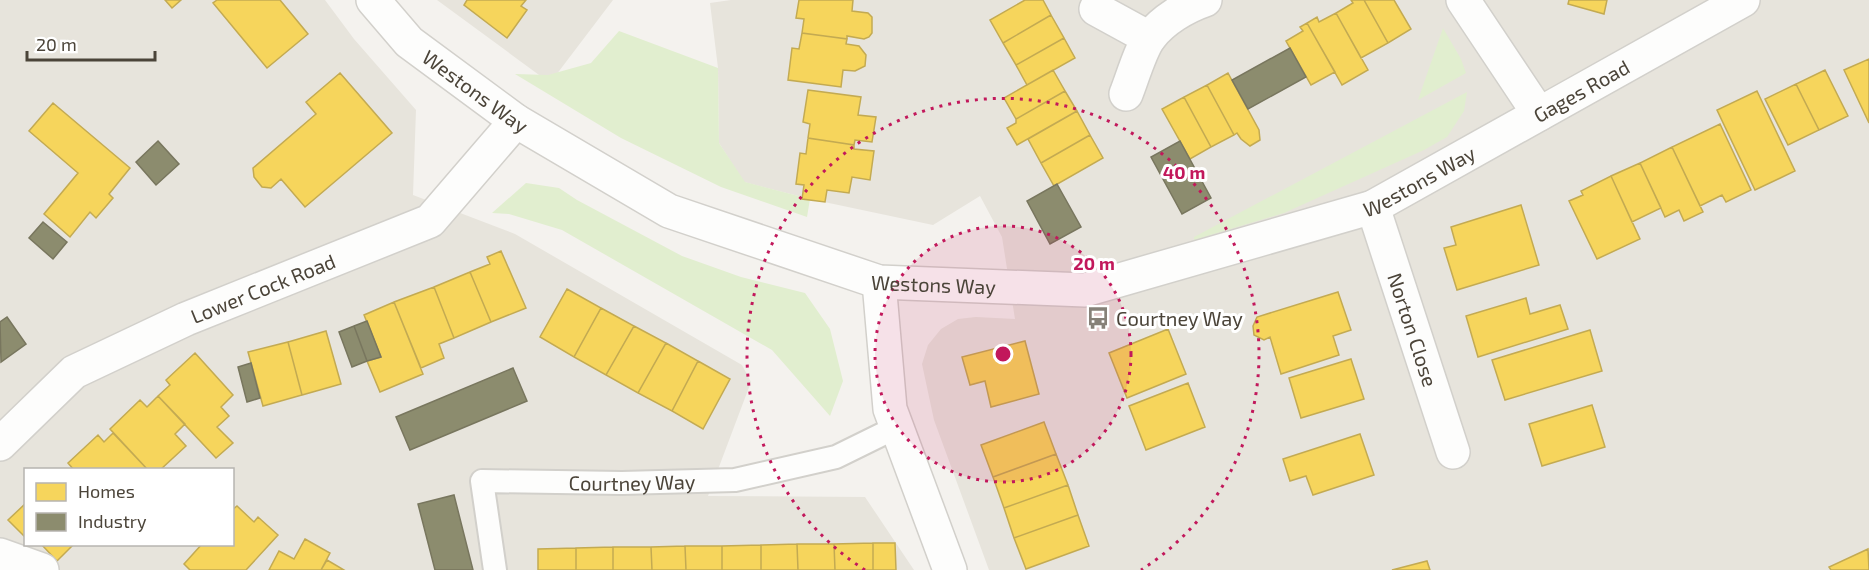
<svg xmlns="http://www.w3.org/2000/svg" width="1869" height="570" font-family="'Exo 2',sans-serif">
<rect width="100%" height="100%" fill="#f4f2ee"/>
<path fill="#e7e4dc" fill-rule="evenodd" d="M0 0H325L354 39 416 110 413 195 515 234 742 365 751 382 708 496 865 497 914 570H0ZM26 470H232V544H26Z
M437 0H613L550 83Z
M731 0H1869V570H989L934 420 922 364 928 345 941 329 958 319 976 317 1015 319 1002 237 980 196 933 225 810 199 744 182 719 143 718 68 710 3Z"/>
<path fill="#e1eecf" d="M1443 28 1461 59 1466 73 1418 100Z
M619 31 718 68 719 143 745 182 810 199 807 217 721 187 621 138 515 74 548 75 591 63Z
M1467 92 1464 111 1447 137 1424 150 1284 213 1194 240V237Z
M526 183 559 188 577 200 682 256 741 277 805 293 830 329 843 381 830 416 772 350 562 230 509 214 492 213Z"/>
<path fill="#f6d55c" stroke="#c3aa52" stroke-width="1.5" d="M165 0H181L172 8Z
M217 0H280L308 34 267 68 213 3Z
M467 0H526L521 6 527 10 507 38 464 5Z
M799 0H853L852 11 868 13 872 17V33L869 37 864 39 847 36V39L802 33 804 19 796 18Z
M1025 0H1043L1051 15 1003 43 990 20Z
M1351 0H1364L1388 43 1361 58 1336 13 1353 3Z
M1364 0H1394L1411 29 1388 43Z
M1569 0H1607L1604 14 1568 4Z
M1336 13 1368 70 1342 85 1307 23 1317 17 1319 22Z
M1051 15 1064 38 1016 65 1003 43Z
M1307 23 1335 72 1311 85 1286 41 1303 31 1300 27Z
M802 33 847 39 846 44 859 46 866 55 865 66 855 71 843 70 841 87 788 80 792 48 799 49Z
M1064 38 1075 58 1027 85 1016 65Z
M1869 59V123L1844 70Z
M1053 70 1065 91 1016 119 1004 98Z
M1825 70 1848 116 1819 130 1796 84Z
M340 73 392 133 305 207 281 179 271 188 262 187 254 177 253 168 316 114 306 102Z
M1228 73 1259 130 1260 140 1250 146 1241 139 1237 133 1234 135 1207 85Z
M1796 84 1819 130 1788 145 1765 99Z
M1207 85 1234 135 1211 147 1184 97Z
M808 90 861 97 858 115 876 117 872 142 855 140 854 145 808 138 810 124 803 122Z
M1065 91 1077 111 1017 145 1007 128 1016 123V119Z
M1757 91 1795 171 1755 190 1717 110Z
M1184 97 1211 147 1190 159 1162 109Z
M53 103 130 168 109 194 113 198 96 218 90 212 70 237 44 214 78 173 29 131Z
M1077 111 1090 135 1041 163 1028 139Z
M1720 124 1751 190 1726 202 1722 195 1700 206 1672 147Z
M1090 135 1103 158 1054 186 1041 163Z
M808 138 854 145V149L874 151 870 180 852 177 849 193 827 190 825 202 802 199 804 185 796 184 800 153 806 154Z
M1672 147 1703 212 1684 221 1679 210 1665 217 1640 163Z
M1640 163 1661 208 1632 222 1611 176Z
M1611 176 1640 239 1597 259 1569 201 1583 195 1581 191Z
M1521 205 1539 265 1457 290 1444 248 1456 245 1451 227Z
M501 251 526 308 491 322 470 272 490 264 487 257Z
M470 272 491 322 454 338 434 287Z
M434 287 454 338 439 344 444 358 421 368 394 302Z
M567 289 601 308 574 357 540 337Z
M1338 292 1351 330 1333 336 1339 355 1281 374 1270 337 1264 340 1254 335 1253 326 1257 317Z
M1526 298 1530 314 1560 305 1568 329 1478 357 1466 316Z
M394 302 423 374 380 392 367 361 381 357 364 315Z
M601 308 634 326 606 375 574 357Z
M634 326 666 343 638 393 606 375Z
M1168 329 1186 374 1127 398 1109 353Z
M1590 330 1602 371 1505 400 1492 360Z
M326 331 341 384 302 395 288 342Z
M1025 341 1039 394 991 407 985 381 970 385 962 357Z
M288 342 302 395 263 406 248 352Z
M666 343 698 361 672 411 638 393Z
M195 353 233 395 221 407 229 416 217 427 233 443 216 458 158 396 170 385 166 380Z
M1351 359 1364 399 1301 418 1289 378Z
M698 361 730 379 703 429 672 411Z
M1188 383 1205 427 1146 450 1129 406Z
M158 396 185 424 175 434 186 446 160 470H148L110 429 140 400 147 407Z
M1592 405 1605 447 1542 466 1529 424Z
M1044 422 1056 454 993 477 981 445Z
M113 433 148 470H74L68 463 98 435 104 442Z
M1360 434 1374 475 1313 495 1306 476 1290 481 1283 459Z
M1056 454 1068 485 1004 508 993 477Z
M1068 485 1078 515 1014 538 1004 508Z
M26 503V538L8 520Z
M237 506 254 522 258 517 278 535 246 570H190L184 564 202 544H232V510Z
M1078 515 1089 546 1026 569 1014 538Z
M305 539 330 553 321 570H269L279 551 294 559Z
M873 543V570H835L834 544Z
M873 543H895L896 570H873Z
M41 544H74L57 561Z
M797 544H834L835 570H798Z
M797 544 798 570H761V545Z
M761 545V570H722V546Z
M685 546H722V570H686Z
M685 546 686 570H652L651 547Z
M613 547V570H576V548Z
M613 547H651L652 570H613Z
M576 548V570H538V549Z
M1868 549 1869 570H1831L1829 567Z
M327 560 344 570H321Z
M1427 561 1430 570H1392Z"/>
<path fill="#8c8c6e" stroke="#78765e" stroke-width="1.5" d="M1290 48 1306 77 1248 109 1232 80Z
M158 141 179 164 156 185 136 162Z
M1180 141 1211 198 1182 214 1151 157Z
M1057 184 1081 227 1050 244 1027 201Z
M43 222 67 242 53 259 29 238Z
M7 317 26 344 1 362 0 322Z
M367 321 381 357 367 361 354 326Z
M354 326 367 361 352 367 339 332Z
M251 363 260 398 247 402 238 367Z
M513 368 527 401 410 450 396 417Z
M454 495 473 570H435L418 504Z"/>
<g fill="none" stroke-linecap="round" stroke-linejoin="round">
<g stroke="#d2d0cb" stroke-width="26">
<g id="service">
<path id="s1" d="M495 570 482 481 622 483 735 480 836 457 897 427"/>
</g>
</g>
<g stroke="#d2d0cb" stroke-width="36">
<g id="minor">
<path id="s2" d="M373 0 409 42 516 121 669 211 879 282 1085 290 1373 207 1743 0"/>
<path d="M1463 0 1539 114"/>
<path d="M1096 9 1149 38"/>
<path d="M1126 94C1132 79 1141 48 1150 37 1163 20 1185 7 1205 0"/>
<path id="s3" d="M1373 207 1453 452"/>
<path d="M879 282 890 409 950 570"/>
<path id="s4" d="M0 444 74 372 186 319 430 221 516 121"/>
<path d="M0 555 42 570"/>
</g>
</g>
<use href="#service" stroke="#fdfdfc" stroke-width="22"/>
<use href="#minor" stroke="#fdfdfc" stroke-width="33"/>
</g>
<circle cx="1003" cy="354" r="128" fill="#c2185b" fill-opacity=".12"/>
<g fill="none" stroke="#c2185b" stroke-width="3" stroke-dasharray="3 6">
<circle cx="1003" cy="354" r="128"/>
<path d="M865 570A256 256 0 1 1 1141 570"/>
</g>
<defs>
<g id="bus-bare" transform="scale(1.8)"><path d="M-5-6H5V4H4V6H2V4H-2V6H-4V4H-5ZM-3.5-4V0h7V-4ZM-3.5 1.2v1.5H-2V1.2ZM2 1.2v1.5H3.5V1.2Z" fill="#868178" stroke="#fff" stroke-width="2.5" paint-order="stroke"/></g>
</defs>
<g fill-rule="evenodd">
<use href="#bus-bare" x="1098" y="318"/>
</g>
<g text-anchor="middle" dominant-baseline="central" stroke-width="6" stroke-linejoin="round" paint-order="stroke">
<g font-size="20" fill="#4b4439" stroke="#fff">
<text stroke="none"><textPath href="#s2" startOffset="1332">Gages Road</textPath></text>
<text stroke="none"><textPath href="#s2" startOffset="138">Westons Way</textPath></text>
<text stroke="none"><textPath href="#s2" startOffset="1146">Westons Way</textPath></text>
<text stroke="none"><textPath href="#s2" startOffset="642">Westons Way</textPath></text>
<text stroke="none"><textPath href="#s4" startOffset="310">Lower Cock Road</textPath></text>
<text stroke="none"><textPath href="#s3" startOffset="129">Norton Close</textPath></text>
<text stroke="none"><textPath href="#s1" startOffset="240">Courtney Way</textPath></text>
</g>
<g font-size="20" fill="#4b4439" stroke="#fff" text-anchor="start">
<text x="1116" y="318">Courtney Way</text>
</g>
</g>
<circle cx="1003" cy="354" r="9" fill="#c2185b" stroke="#fff" stroke-width="3"/>
<g font-size="18" text-anchor="middle" font-weight="bold" fill="#c2185b" stroke="#fff" stroke-width="6" stroke-linejoin="round" paint-order="stroke">
<text x="1184" y="179">40 m</text>
<text x="1094" y="270">20 m</text>
</g>
<rect x="24" y="468" width="210" height="78" fill="#ffffff" stroke="#b7b4b0" stroke-width="1.5"/>
<rect x="36" y="483" width="30" height="18" fill="#f6d55c" stroke="#b7b4b0" stroke-width="1.5"/>
<text x="78" y="498" font-size="18" fill="#4b4439">Homes</text>
<rect x="36" y="513" width="30" height="18" fill="#8c8c6e" stroke="#b7b4b0" stroke-width="1.5"/>
<text x="78" y="528" font-size="18" fill="#4b4439">Industry</text>
<path d="M27 51v9h128v-9" fill="none" stroke="#4b4439" stroke-width="3"/>
<text x="36" y="51" font-size="18" fill="#4b4439" stroke="#ffffff" stroke-width="4.5" paint-order="stroke">20 m</text>
</svg>
